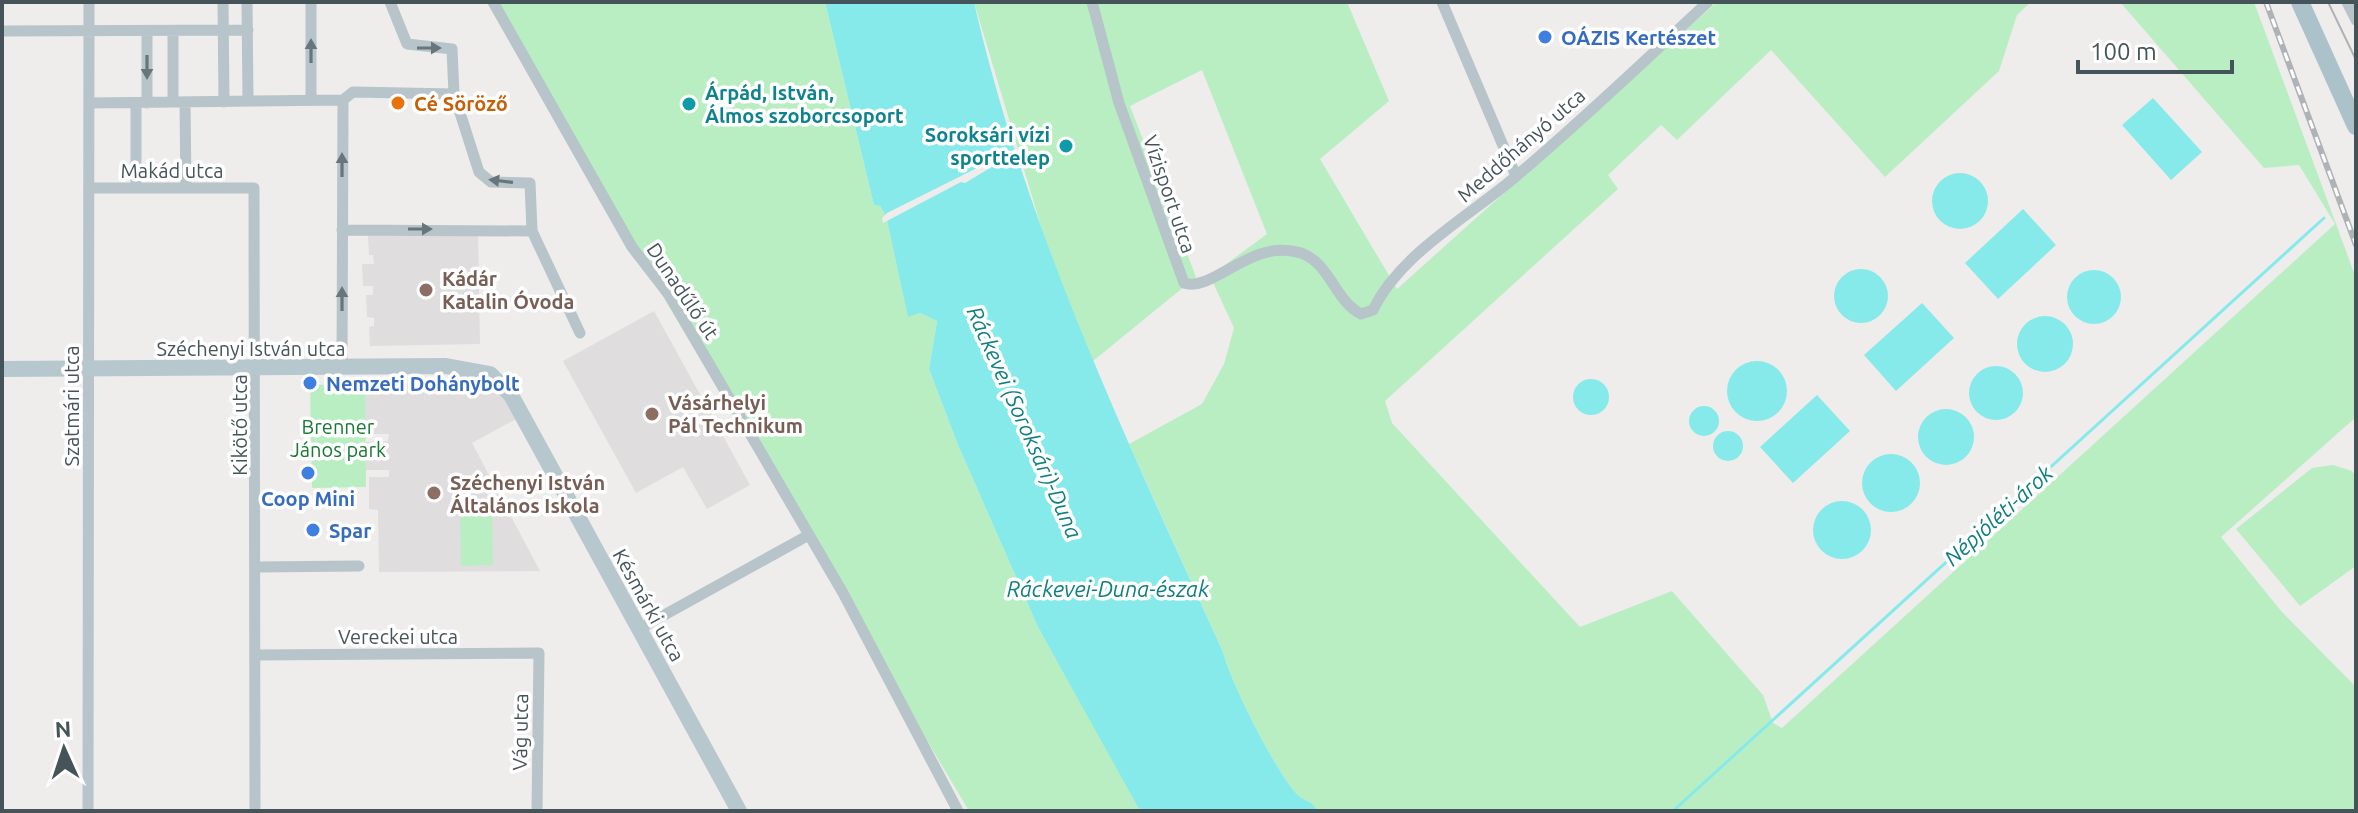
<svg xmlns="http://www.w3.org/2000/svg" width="2358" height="813" font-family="Ubuntu,sans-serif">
<rect width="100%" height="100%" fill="#efecec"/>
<path fill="#e0ddde" d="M478 233 480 344 370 346 369 327 374 326V318L367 317 366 295H373V286H363L362 264H374L373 255H369L368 234Z
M654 311 750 485 707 509 683 467 636 493 563 361Z
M484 383 506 395 518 418 472 443 540 571 379 572 378 510 369 509V477H389V470H366L365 442 388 441 389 434H365V384Z"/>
<path fill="#b9eec3" d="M488 2H825L874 205 880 206 886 216 908 316 920 313 937 321 929 369 958 445 1038 627 1142 811H969Z
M974 2H1347L1389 101 1320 159 1397 289 1717 2H2031L2017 15 1999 71 1885 177 1771 50 1677 140 1661 125 1608 175 1618 189 1385 401 1392 423 1580 627 1672 591 1763 695 1773 723 1782 728 2335 224 2299 165 2264 168 2120 2H2254L2356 278V417L2221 537 2282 612 2356 687V811H1318C1312 801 1307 802 1299 796 1279 779 1229 679 1223 652L1129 444 1202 404 1224 364 1234 328 1210 276 1267 234 1202 70 1130 106 1196 277 1093 361 1051 260Z
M365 384 366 487 312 488 310 385Z
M2333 465 2352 471 2356 477V566L2300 606 2236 529 2312 468Z
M460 504H492L493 565 461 566Z"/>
<path fill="#86eaeb" d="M825 2H974C1026 230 1127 440 1223 652 1229 679 1279 779 1299 796 1307 802 1312 801 1318 811H1142L1138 807 1038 627 958 445 929 369 937 321 920 313 908 317 886 216 880 206 874 205Z
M2153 98 2202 152 2171 180 2122 125Z
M1932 201a28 28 0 1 1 56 0a28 28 0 1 1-56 0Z
M2023 209 2056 245 1998 299 1965 263Z
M1834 296a27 27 0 1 1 54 0a27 27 0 1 1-54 0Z
M2067 297a27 27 0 1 1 54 0a27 27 0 1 1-54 0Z
M1922 303 1954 338 1896 391 1864 355Z
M2017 344a28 28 0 1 1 56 0a28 28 0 1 1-56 0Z
M1727 391a30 30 0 1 1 60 0a30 30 0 1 1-60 0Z
M1969 393a27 27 0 1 1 54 0a27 27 0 1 1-54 0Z
M1573 397a18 18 0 1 1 36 0a18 18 0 1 1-36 0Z
M1817 395 1850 431 1793 483 1760 447Z
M1689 421a15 15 0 1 1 30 0a15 15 0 1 1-30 0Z
M1918 437a28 28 0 1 1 56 0a28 28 0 1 1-56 0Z
M1713 446a15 15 0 1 1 30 0a15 15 0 1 1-30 0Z
M1862 483a29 29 0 1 1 58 0a29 29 0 1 1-58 0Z
M1813 530a29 29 0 1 1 58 0a29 29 0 1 1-58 0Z"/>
<path fill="#efecec" d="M1019 147 1020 150 965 183 961 182 883 223 882 218 887 213Z"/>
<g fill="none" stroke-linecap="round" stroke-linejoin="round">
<path stroke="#86eaeb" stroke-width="3" d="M1673 811 2324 218"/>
<path stroke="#b7c4c9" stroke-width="11" d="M223 2 224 102
M247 2 248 101
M311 2V100
M390 2 407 44 452 49 454 94 479 172 491 182 530 183 532 231 580 333
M493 2 632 247 669 295 843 593 958 811
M1092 2 1119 103 1184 283C1213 293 1252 237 1301 253 1330 263 1335 301 1361 314L1373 310C1400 254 1468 217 1514 178 1581 122 1644 61 1708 2
M1442 2 1516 176
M2347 2 2356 20
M2 31 248 30
M147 31V103
M173 31V102
M185 102 186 188
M89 103 343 100 353 92 454 94
M136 103V188
M90 188H254L255 811
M342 230 532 231
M342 368 343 100
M257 567 359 566
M639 629 807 536
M256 655 539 653 537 811
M88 811 89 2"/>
<path stroke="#b7c7ce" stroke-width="16" d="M2 369 446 366 490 374 511 395 739 811"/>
<path stroke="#abc2cb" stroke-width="18" d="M2300 2 2356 126"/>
<path stroke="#aeb3b7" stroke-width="2" d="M2328 2 2356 60"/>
<g stroke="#aeb3b7" stroke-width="6">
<path id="rail" d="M2266 2 2356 245"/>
</g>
<use href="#rail" stroke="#fff" stroke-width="3" stroke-dasharray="9" stroke-linecap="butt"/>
</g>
<defs><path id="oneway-solid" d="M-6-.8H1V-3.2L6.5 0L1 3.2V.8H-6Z" transform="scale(2)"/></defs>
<g fill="#67767b">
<use href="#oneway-solid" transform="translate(429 48)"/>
<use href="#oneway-solid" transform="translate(311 51) rotate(-90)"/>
<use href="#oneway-solid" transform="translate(147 67) rotate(90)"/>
<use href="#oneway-solid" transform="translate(342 165) rotate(-90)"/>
<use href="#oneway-solid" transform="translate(501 181) rotate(-173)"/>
<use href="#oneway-solid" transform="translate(420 229)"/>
<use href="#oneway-solid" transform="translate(342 299) rotate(-90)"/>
</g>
<g fill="#3f7fe0" stroke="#fff" stroke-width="3">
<circle cx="1545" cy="37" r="8"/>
<circle cx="310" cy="383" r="8"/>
<circle cx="308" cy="473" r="8"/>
<circle cx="313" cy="530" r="8"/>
</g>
<circle fill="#e8710a" stroke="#fff" stroke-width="3" cx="398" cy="103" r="8"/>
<g fill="#0f9aa8" stroke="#fff" stroke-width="3">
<circle cx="689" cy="104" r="8"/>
<circle cx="1066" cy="146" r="8"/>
</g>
<g fill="#8d6e63" stroke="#fff" stroke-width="3">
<circle cx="426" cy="290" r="8"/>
<circle cx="652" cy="414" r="8"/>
<circle cx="434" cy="493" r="8"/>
</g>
<g text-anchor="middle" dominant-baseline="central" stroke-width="7" stroke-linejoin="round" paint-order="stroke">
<g font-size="20" font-weight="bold" fill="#366cbe" stroke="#fff" text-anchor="start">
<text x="1561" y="37">OÁZIS Kertészet</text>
<text x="326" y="383">Nemzeti Dohánybolt</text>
<text x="308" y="498" text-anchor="middle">Coop Mini</text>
<text x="329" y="530">Spar</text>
</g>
<g font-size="20" font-weight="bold" fill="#0d838f" stroke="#fff" text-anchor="start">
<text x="705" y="92">Árpád, István,<tspan x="705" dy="23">Álmos szoborcsoport</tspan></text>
<text x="1050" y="134" text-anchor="end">Soroksári vízi<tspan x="1050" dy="23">sporttelep</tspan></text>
</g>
<g font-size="20" font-weight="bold" fill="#c56008" stroke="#fff" text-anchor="start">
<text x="414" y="103">Cé Söröző</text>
</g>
<g font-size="20" fill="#455459" stroke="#fff">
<text transform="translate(1521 145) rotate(-41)">Meddőhányó utca</text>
<text x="172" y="170">Makád utca</text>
<text transform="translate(1170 194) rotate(71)">Vízisport utca</text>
<text transform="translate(683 291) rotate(56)">Dunadűlő út</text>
<text x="251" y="348">Széchenyi István utca</text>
<text transform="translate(71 406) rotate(-90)">Szatmári utca</text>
<text transform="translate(239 425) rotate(-90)">Kikötő utca</text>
<text transform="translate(649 605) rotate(61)">Késmárki utca</text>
<text x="398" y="636">Vereckei utca</text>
<text transform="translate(520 732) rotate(-89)">Vág utca</text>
</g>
<g font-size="20" font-weight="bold" fill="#785e54" stroke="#fff" text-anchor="start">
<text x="442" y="278">Kádár<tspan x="442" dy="23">Katalin Óvoda</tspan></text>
<text x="668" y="402">Vásárhelyi<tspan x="668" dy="23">Pál Technikum</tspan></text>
<text x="450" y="482">Széchenyi István<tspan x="450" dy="23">Általános Iskola</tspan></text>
</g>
<g font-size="20" fill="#177934" stroke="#fff">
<text x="338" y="426">Brenner<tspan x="338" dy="23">János park</tspan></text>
</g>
<g font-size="22" font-style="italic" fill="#0e7e7f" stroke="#fff">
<text transform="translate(1025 422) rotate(66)">Ráckevei (Soroksári)-Duna</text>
<text transform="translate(1998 515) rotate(-42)">Népjóléti-árok</text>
<text x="1108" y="588">Ráckevei-Duna-észak</text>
</g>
</g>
<rect width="2358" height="813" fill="none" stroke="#455459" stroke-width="8"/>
<g transform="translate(64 749) rotate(357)" stroke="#ffffff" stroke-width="6" paint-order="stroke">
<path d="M0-6L14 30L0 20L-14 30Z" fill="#455459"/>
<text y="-12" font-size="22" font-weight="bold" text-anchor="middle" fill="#455459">N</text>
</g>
<path d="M2078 60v12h154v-12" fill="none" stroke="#455459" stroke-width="4"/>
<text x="2090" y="60" font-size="24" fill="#455459" stroke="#ffffff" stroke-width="6" paint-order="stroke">100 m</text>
</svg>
